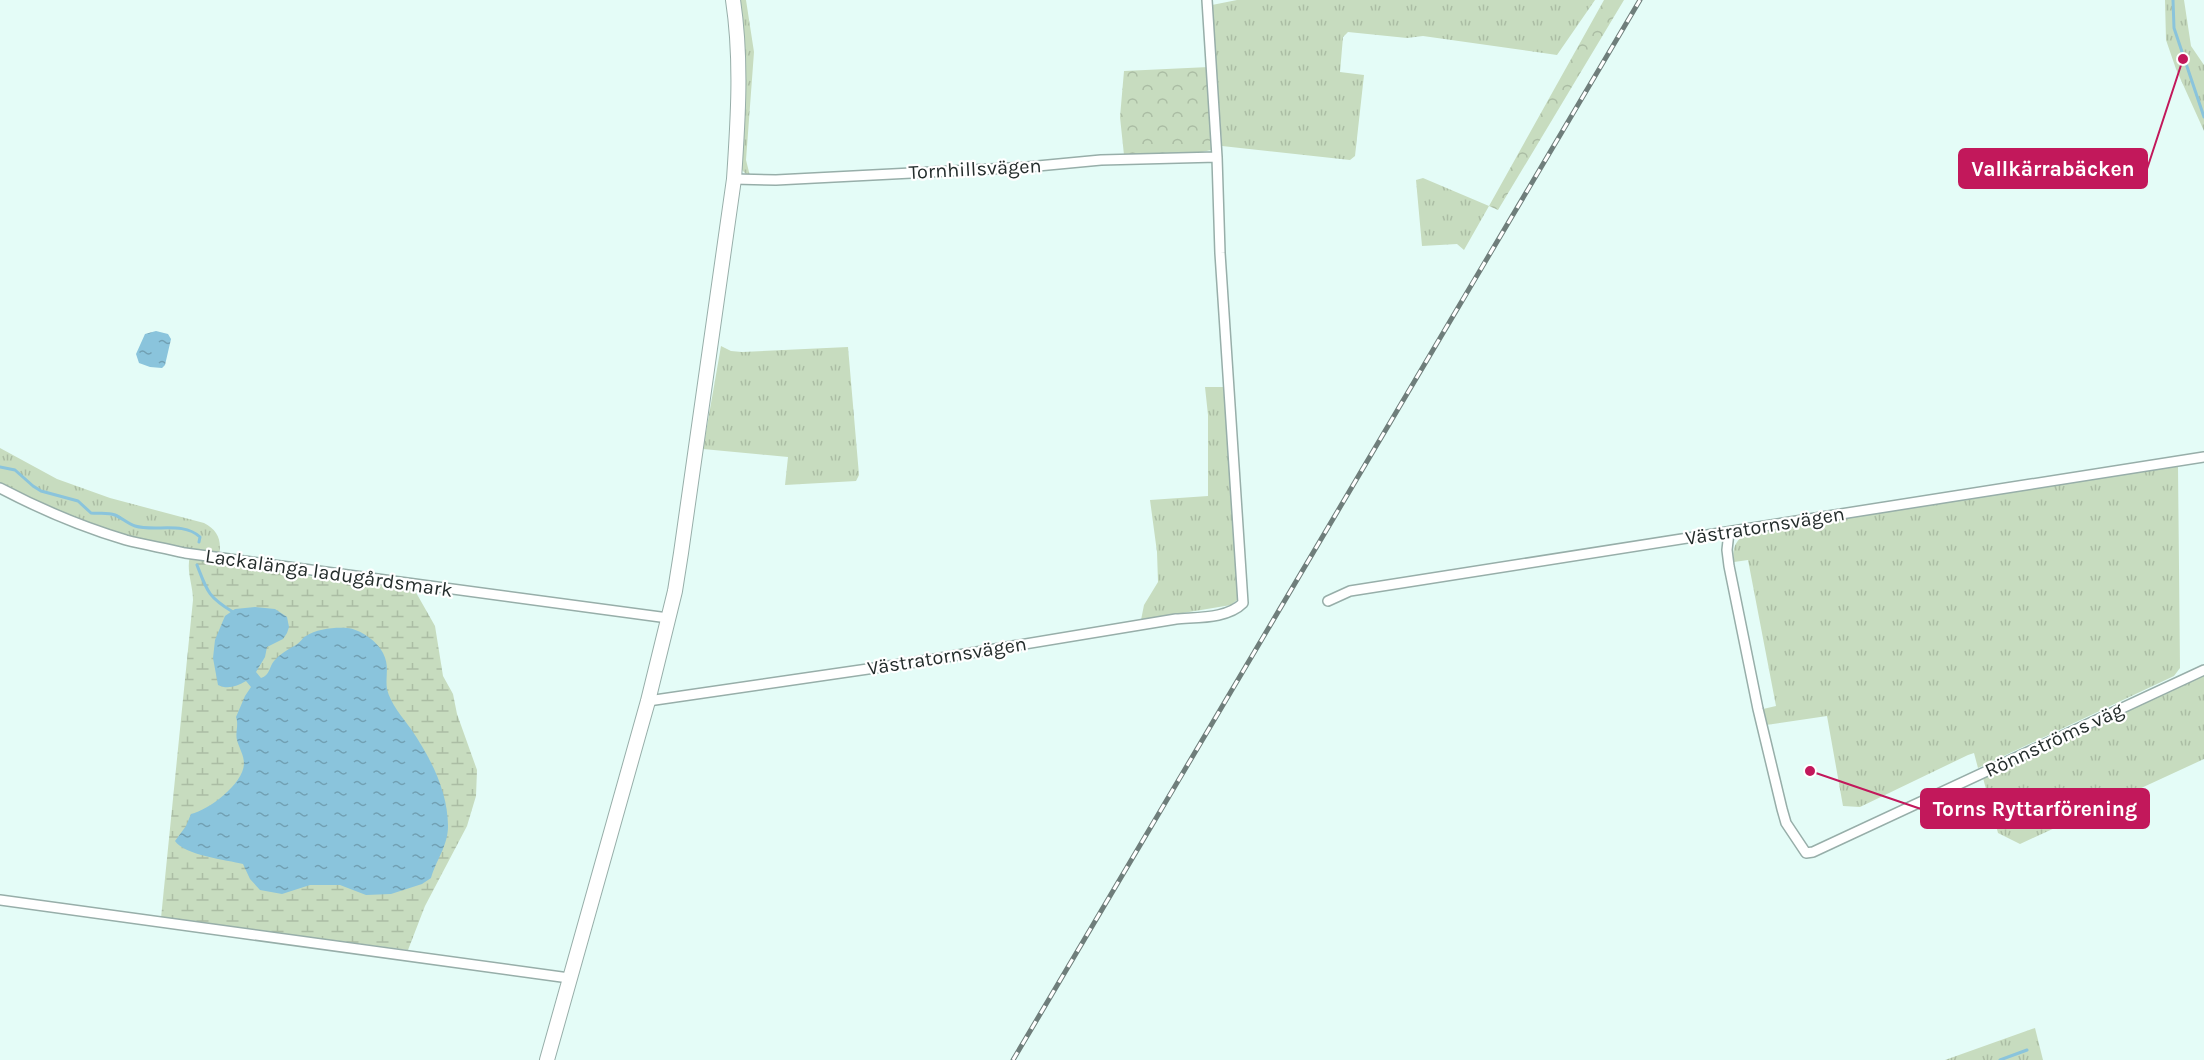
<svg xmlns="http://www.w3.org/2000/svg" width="2204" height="1060" font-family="Karla,sans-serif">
<defs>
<pattern id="grass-tufts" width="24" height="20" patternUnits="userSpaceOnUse" patternTransform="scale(1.5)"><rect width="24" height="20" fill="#c7dcbf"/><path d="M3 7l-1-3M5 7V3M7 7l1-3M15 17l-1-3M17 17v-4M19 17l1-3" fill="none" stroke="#abbda4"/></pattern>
<pattern id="forest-crowns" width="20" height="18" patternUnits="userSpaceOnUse" patternTransform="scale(1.5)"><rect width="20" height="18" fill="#c7dcbf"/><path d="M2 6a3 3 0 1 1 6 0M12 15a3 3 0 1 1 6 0" fill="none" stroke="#abbda4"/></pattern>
<pattern id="wetland-marsh" width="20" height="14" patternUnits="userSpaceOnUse" patternTransform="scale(1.5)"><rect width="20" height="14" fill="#c7dcbf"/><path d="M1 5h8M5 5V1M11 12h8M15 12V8" fill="none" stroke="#abbda4"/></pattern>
<pattern id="water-ripples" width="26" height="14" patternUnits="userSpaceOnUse" patternTransform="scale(1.5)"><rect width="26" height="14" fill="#8ac4dc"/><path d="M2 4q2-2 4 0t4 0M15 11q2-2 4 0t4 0" fill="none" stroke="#71a0b3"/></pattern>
</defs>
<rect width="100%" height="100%" fill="#e4fcf7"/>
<path fill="url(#grass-tufts)" d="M739 0H746L754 52 746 160 750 176 747 175 741 169Z
M1237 0H1595L1557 55 1423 36 1407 38 1348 32 1343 37 1340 72 1364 75 1355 156 1350 160 1222 146 1212 5Z
M2165 0H2184L2191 46 2204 65V131L2176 69 2166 40Z
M1423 178 1489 206 1464 250 1457 244 1422 246 1416 180Z
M721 346 731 351 742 352 848 347 859 475 856 481 785 485 788 457 703 449Z
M1205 387H1226L1238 599 1231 605 1141 620 1144 605 1158 582 1157 552 1150 500 1208 496V415Z
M0 448 57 479 110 498 204 523C218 530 222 541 219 555L180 548 176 545C165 546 154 543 144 540 93 529 47 507 0 485Z
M2178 466 2180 668 2174 676 1978 768 1974 753 1968 755 1860 807 1843 806 1827 716 1766 725 1763 709 1776 706 1748 560 1734 562C1732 547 1735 542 1746 533Z
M2204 675V759L2020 844 1998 833 1983 778Z
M2035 1028 2043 1060H1945Z"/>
<path fill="url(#forest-crowns)" d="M1604 0H1624L1498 210 1489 206Z
M1209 67 1211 150 1193 154 1124 155 1120 117 1124 71Z"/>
<path fill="url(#wetland-marsh)" d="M190 556 298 575 414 589 435 626 443 676 453 694 457 714 477 770 476 796 467 826 425 906 408 950 161 918 193 600C193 585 186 571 190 556Z"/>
<path fill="url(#water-ripples)" d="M156 331 168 334 171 339 165 365 162 368 150 367 139 363 136 354 145 334Z
M255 607 275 609 287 617 289 627 287 633 283 639 267 647 265 657 256 672 261 678C270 675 269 667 274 661 280 654 288 649 296 645 301 642 302 638 306 636 316 629 335 627 347 628 360 629 377 641 383 653 390 666 385 677 387 689 390 703 403 718 411 729 430 757 448 791 448 826 448 846 436 860 431 878L422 884 391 894 366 895 340 885H310L282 894 260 890 250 879 243 864C227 860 184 855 175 841L186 826 191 814C209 810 243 784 244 764 244 755 239 748 237 740 235 732 239 725 236 717L245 696 251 687 246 681C237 686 228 690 218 685L213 658 215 640 225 616 235 609Z"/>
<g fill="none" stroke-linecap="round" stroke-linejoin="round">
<path stroke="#8ac4dc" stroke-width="3" d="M2173 0 2174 28 2204 117
M0 467 15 470 33 486 41 491 78 501 91 513C99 514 107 512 115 515 122 518 128 524 135 526 155 532 183 521 200 537L199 542
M197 565C207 591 208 597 233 612
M2000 1060 2027 1050"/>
<g stroke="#97aea9" stroke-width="12">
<path id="street" d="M734 179 776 180 1027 167 1101 160 1217 157
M0 488C40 509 82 527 126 540 145 545 165 548 185 553L668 618
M1729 532 1727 550 1729 566 1758 709 1782 809 1786 823 1806 853 1813 852 2204 670
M1328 601 1350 591 2204 457
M648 701 916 662 1176 619C1197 617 1227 619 1243 603L1220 253 1217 157 1207 0
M0 900 569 978"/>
</g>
<g stroke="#97aea9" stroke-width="16">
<path id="secondary" d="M547 1060 648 701 675 591 681 553 734 179C738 120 742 59 733 0"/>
</g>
<use href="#street" stroke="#fff" stroke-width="9"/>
<use href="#secondary" stroke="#fff" stroke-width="14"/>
<g stroke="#6f7e7b" stroke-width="5">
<path id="rail" d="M1013 1060 1640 0"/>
</g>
<use href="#rail" stroke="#fff" stroke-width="3" stroke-dasharray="9" stroke-linecap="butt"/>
</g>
<g text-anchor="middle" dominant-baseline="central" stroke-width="4.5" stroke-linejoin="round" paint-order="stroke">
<g font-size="20" fill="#242d2c" stroke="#fff">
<text transform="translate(975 169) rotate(-3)">Tornhillsvägen</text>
<text transform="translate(1765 526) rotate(-9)">Västratornsvägen</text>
<text transform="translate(329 573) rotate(8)">Lackalänga ladugårdsmark</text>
<text transform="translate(947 656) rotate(-9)">Västratornsvägen</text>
<text transform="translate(2054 740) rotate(-25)">Rönnströms väg</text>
</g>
</g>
<path fill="none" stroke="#c2185b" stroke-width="2" d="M2183 59L2147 169M1810 771L1921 809"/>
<g fill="#c2185b" stroke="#fff" stroke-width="2">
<circle cx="2183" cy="59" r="6"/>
<circle cx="1810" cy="771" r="6"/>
</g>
<g fill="#c2185b" stroke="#c2185b" stroke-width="2">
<rect x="1959" y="149" width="188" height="39" rx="6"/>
<rect x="1921" y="789" width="228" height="39" rx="6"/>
</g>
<g font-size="21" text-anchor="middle" font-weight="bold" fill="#fff">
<text x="2053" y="176">Vallkärrabäcken</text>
<text x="2035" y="816">Torns Ryttarförening</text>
</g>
</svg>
